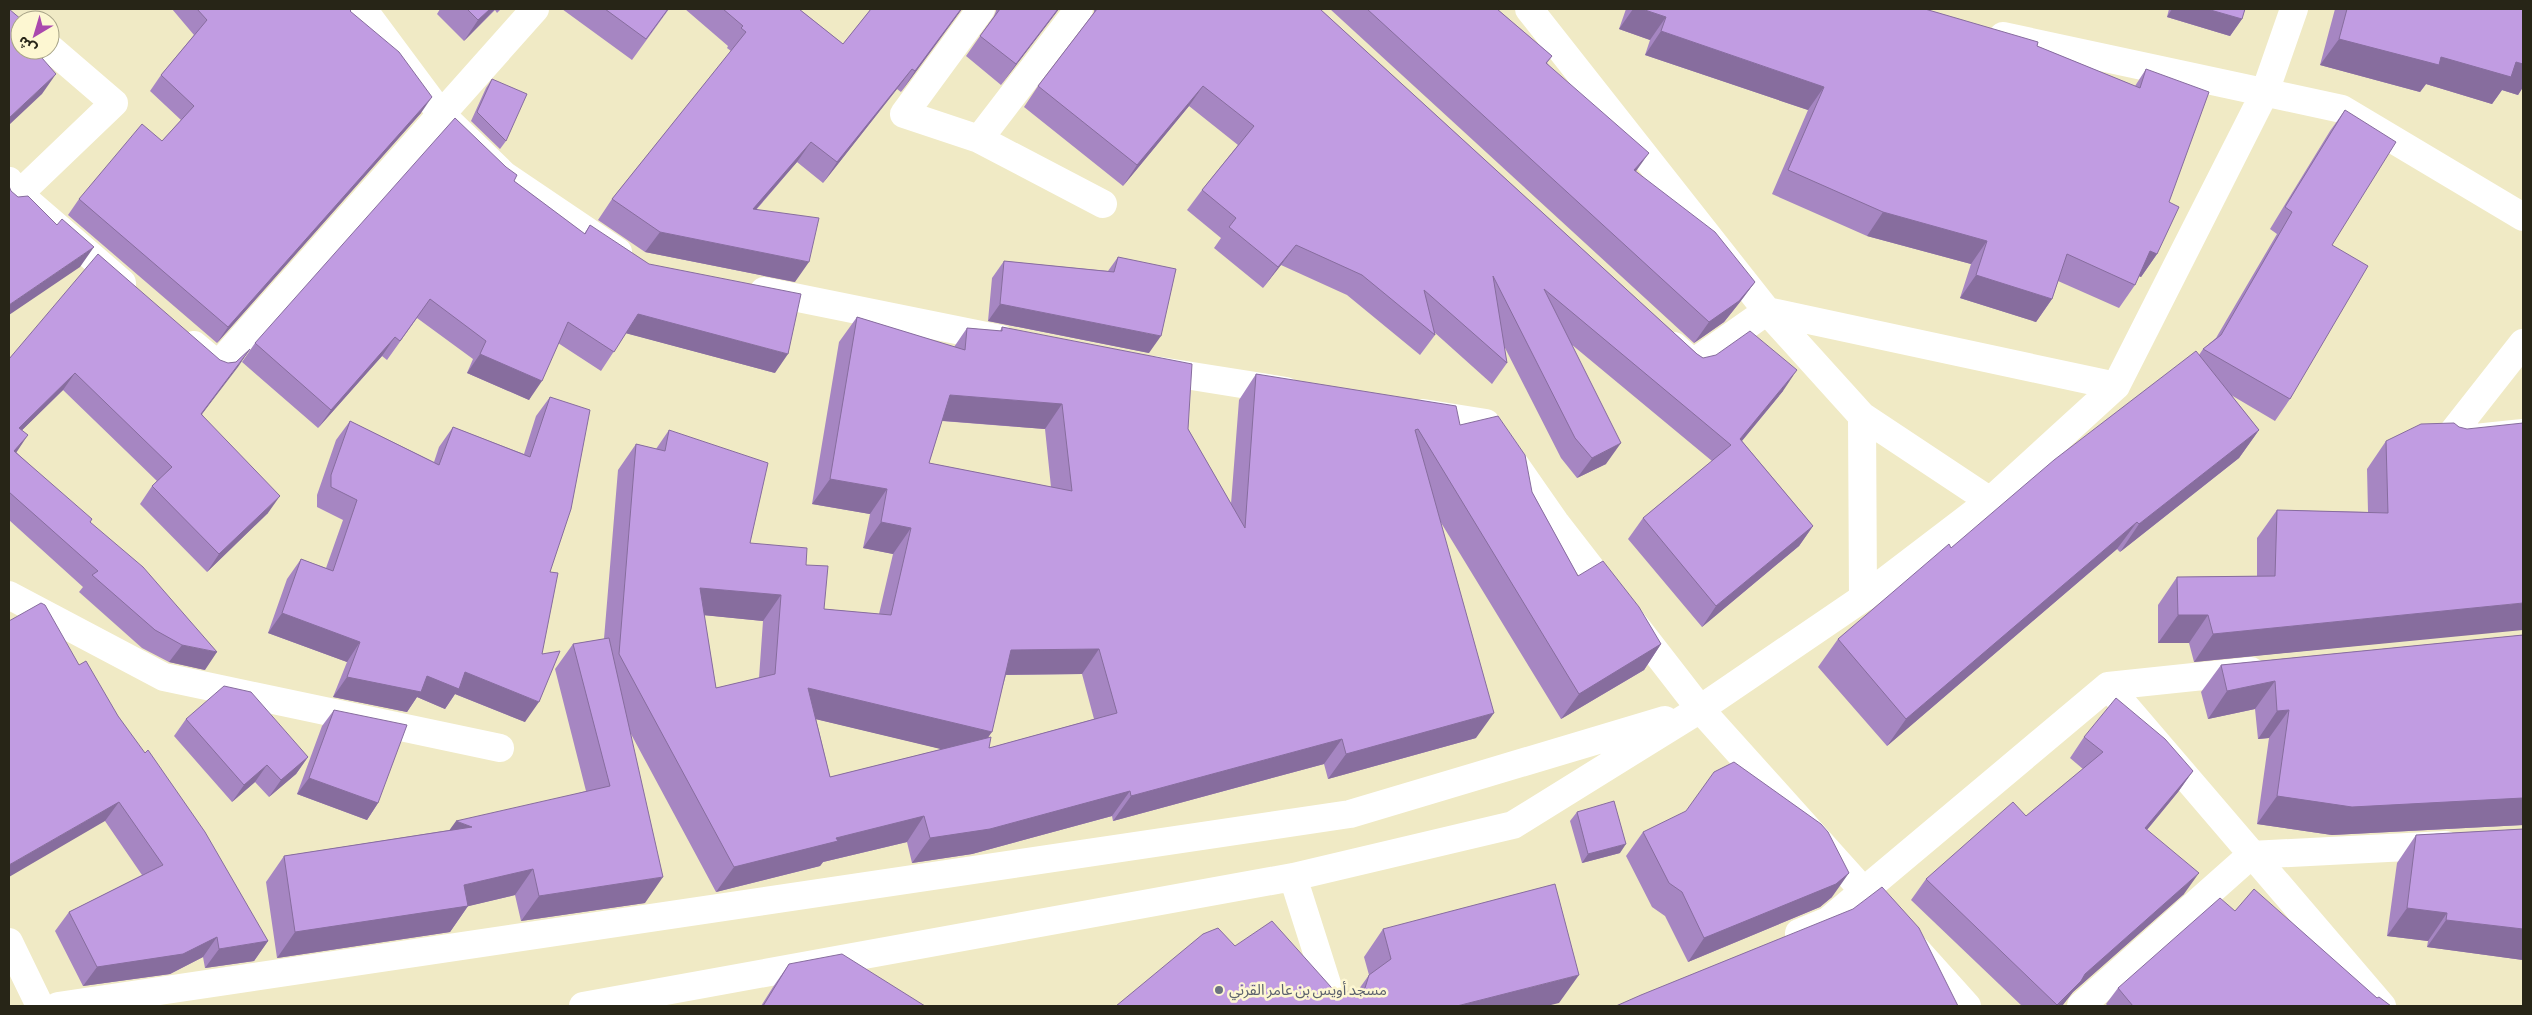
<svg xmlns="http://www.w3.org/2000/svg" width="2532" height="1015" font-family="'Alegreya Sans','Noto Sans Arabic',sans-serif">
<rect width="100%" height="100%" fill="#f0eac5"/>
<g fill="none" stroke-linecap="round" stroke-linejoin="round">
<path stroke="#fff" stroke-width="28" d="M363 9 441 114 504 175 618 252
M981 9 904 114 979 139 1103 204
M1529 9 1767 311 1862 416 1863 598
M2003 36 2342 109 2523 217
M979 139 1079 9
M9 181 19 194 122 283
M9 202 19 194 114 103 50 48
M764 291 1001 339
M2523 343 2446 441 2523 433
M194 345 218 365 535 9
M1674 346 1693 363 1767 311 2116 386
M1154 370 1286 391
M1423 413 1486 423 1555 522 1700 709 1967 1006
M1862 416 1990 501
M9 595 164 677 500 748
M2108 686 2382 1006
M1293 877 1334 1006
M1799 933 1828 921 2108 686 2251 671
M9 942 40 1006
M58 1006 1350 814 1665 720
M583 1006 1293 877 1513 825 1700 709 1863 598 1990 501 2116 386 2265 92 2294 9
M2081 1006 2251 855 2446 845"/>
</g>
<path fill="#a686c2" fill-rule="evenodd" d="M172 9H352L350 11 421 113 217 343 68 215 79 199 162 141 181 120 150 91 161 75 194 35Z
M440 9H501L497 13 495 10 464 41 437 14Z
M562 9H669L632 60Z
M685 9H799L843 44 871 9H962L901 92 897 89 823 183 797 162 756 210 795 282 645 252 598 220 612 199 731 51 727 48 728 46Z
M996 9H1059L1001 85 966 56 994 16 996 11Z
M1094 9H1320L1697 354 1703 358 1783 391 1742 441 1813 526 1799 546 1702 627 1628 539 1643 518 1712 461 1571 344 1606 464 1577 478 1561 458 1504 346 1507 363 1492 384 1434 332 1435 335 1420 355 1347 295 1281 265 1263 288 1214 248 1221 238 1187 210 1202 190 1238 145 1189 106 1123 186 1024 107 1038 86 1093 14 1094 12Z
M1330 9H1497L1552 56 1547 63 1636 172 1755 282 1740 302 1724 322 1694 343Z
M1626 9H1925L2037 46 2135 86 2146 69 2169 202 2157 254 2141 277 2139 276 2135 285 2119 308 2058 281 2052 299 2036 322 1960 298 1971 264 1867 236 1772 194 1808 110 1645 55 1650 40 1619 29Z
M2169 9H2245L2242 19 2230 36 2167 17Z
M2335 9H2523V87L2518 95 2502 90 2492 104 2426 84 2420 92 2320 65Z
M492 79 506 141 500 149 471 121 486 88Z
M2345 110 2332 245 2290 399 2275 421 2231 395 2259 430 2239 458 2120 552 2117 549 1887 746 1818 667 1838 639 1951 548 2199 355 2203 349 2216 338 2277 234 2270 229 2330 131Z
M514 181 584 234 590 225 775 373 626 333 601 371 558 343 529 400 467 373 473 359 417 318 387 360 382 356 318 428 242 362 255 343Z
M1118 257 1149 353 988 321 992 278 1004 261 1108 271Z
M857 317 954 347 967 328 1000 331 1002 327 1188 429 1231 504 1239 400 1256 374 1460 425 1532 492 1578 576 1661 644 1644 670 1561 719 1440 521 1476 738 1328 779 1324 764 1113 821 1112 816 972 854 912 863 907 842 823 862 820 866 716 892 631 734 645 903 521 921 515 895 468 906 450 932 277 958 266 882 284 856 450 830 586 791 555 669 573 644 604 639 618 470 636 444 656 449 669 430 750 543 806 565 824 609 879 614 893 554 863 548 870 514 812 504 839 342ZM942 421 1045 429 1051 487 929 463ZM704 615 763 621 759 678 716 688ZM1082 674 1094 719 989 748 988 738 1006 675ZM816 719 942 749 830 777Z
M250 349 202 414 268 513 207 572 140 504 152 486 157 481 63 390 22 430 16 452 90 522 205 670 169 662 142 648 79 592 83 587 9 520V359L228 363 236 362Z
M550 397V572L525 722 455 694 445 709 417 697 407 712 333 697 347 662 268 633 287 579 301 559 326 568 343 520 317 507V495L336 440 350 421 434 462 439 447 453 427 524 454 536 416Z
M2386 441 2521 629 2194 662 2189 643H2158V605L2177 577 2257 576V538L2277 510 2368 512 2367 469Z
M2523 635V825L2332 835 2257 824 2269 738 2258 739 2255 709 2208 719 2201 692 2221 665Z
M79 665 118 716 268 941 254 961 205 968 203 957 170 974 83 986 55 931 69 912 142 875 105 821Z
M334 710 378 803 367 820 297 794 322 726Z
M186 719 308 757 296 774 269 797 255 782 232 802 174 736Z
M2084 737 2193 771 2178 792 2147 830 2184 894 2073 992 2062 1006H2022L1911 900 1926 879 2026 816 2083 769 2070 758Z
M1577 812 1620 853 1582 863 1570 821Z
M2523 829V960L2427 947 2428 941 2387 936 2397 863 2416 835Z
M1643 832 1832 897 1820 907 1688 962 1665 916 1652 907 1626 856Z
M2235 911 2377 998 2391 1006H2108L2106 1004 2118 988Z
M1383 929 1559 1003 1116 1006 1339 996 1356 993 1369 975 1364 957Z
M789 964 925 1006H761L773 987Z"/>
<path fill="#876d9e" d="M490 9H495L464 41 478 20Z
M961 9H962L901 92 915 71Z
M1058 9H1059L1001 85 1016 64Z
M1633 9H1642L1666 17 1650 40 1619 29Z
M2172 9H2207L2242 19 2230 36 2167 17Z
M1661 31 1824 87 1808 110 1645 55Z
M2339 39 2441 57 2516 62 2523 64V87L2518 95 2502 90 2492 104 2426 84 2420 92 2320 65Z
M912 69 897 89 823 183 837 162Z
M56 74 42 94 9 125V118Z
M1203 86 1189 106 1123 186 1137 165Z
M432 97 421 113 217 343 228 327Z
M811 142 797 162 738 230 753 209Z
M1649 153 1634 174V170Z
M1883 212 1987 241 1971 264 1867 236Z
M660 232 809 262 795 282 645 252Z
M1296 245 1281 265 1263 288 1278 267Z
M94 247 80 267 9 315V305Z
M2150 251 2157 254 2141 277 2134 274Z
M1976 275 2052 299 2036 322 1960 298Z
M1755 282 1740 302 1724 322 1694 343 1709 322Z
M1000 304 1161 336 1149 353 988 321Z
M638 314 788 354 775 373 625 333Z
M395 337 382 356 318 428 331 410Z
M250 349 238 367 189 431 201 414Z
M480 354 542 381 529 400 467 373Z
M1797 370 1783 391 1726 460 1740 439Z
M75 373 63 390 9 443 19 428Z
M950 395 1062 404 1045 429 932 420Z
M2259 430 2239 458 2120 552 2139 524Z
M28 435 16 453 14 451Z
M1621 443 1606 464 1577 478 1592 458Z
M830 479 887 489 870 514 812 504Z
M280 496 268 513 207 572 219 554Z
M881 522 911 528 893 554 863 548Z
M2137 522 2117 549 1887 746 1906 719Z
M1813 526 1799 546 1702 627 1716 606Z
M700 588 781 595 763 621 682 613Z
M2523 603V630L2194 662 2213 634Z
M282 613 360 642 347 662 268 633Z
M2178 615H2208L2189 643H2158Z
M1661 644 1644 670 1561 719 1579 694Z
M182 645 217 652 205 670 169 662Z
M1099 649 1082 674 994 675 1011 650Z
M465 672 539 702 525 722 455 694 445 709 417 697 407 712 333 697 347 677 427 676Z
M2275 681 2255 709 2208 719 2227 691Z
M808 688 992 732 974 757 790 713Z
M2289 710 2269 738 2258 739 2277 711Z
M1494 713 1476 738 1328 779 1346 754Z
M1342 739 1324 764 1113 821 1131 796Z
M308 757 296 774 269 797 281 780Z
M267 765 255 782 232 802 244 785Z
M2193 771 2178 792 2131 849 2145 828Z
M309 778 378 803 367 820 297 794Z
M1130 791 1112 816 972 854 912 863 930 838Z
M2277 796 2523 798V825L2332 835 2257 824Z
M119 802 105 821 9 877V865Z
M924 816 907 842 823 862 820 866 716 892 734 867 836 838Z
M456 821 472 827 438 846Z
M1626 844 1620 853 1582 863 1588 854Z
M533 869 515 895 465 907 468 906 450 932 277 958 295 932 464 885Z
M1849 873 1832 897 1820 907 1688 962 1704 938Z
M2199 873 2184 894 2073 992 2062 1006H2057L2077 985 2085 974Z
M663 877 645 903 521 921 539 896Z
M2407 908 2447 913 2428 941 2387 936Z
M2446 920 2523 929V960L2427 947Z
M217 937 203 957 170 974 83 986 97 967Z
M268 941 254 961 205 968 219 949Z
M1579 975 1559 1003 1547 1006H1457Z"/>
<path fill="#c19ce2" stroke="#876d9e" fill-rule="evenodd" d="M9 9 22 20H20V22L15 28 20 34V50H35L56 74 9 118Z
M197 9H352L350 11 399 52 432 97 228 327 79 199 142 124 162 141 194 106 161 75 207 20Z
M467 9H490L478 20Z
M605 9H668L646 39Z
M723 9H799L843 44 871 9H961L915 71 912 69 837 162 811 142 753 209 819 218 809 262 660 232 612 199 746 32 741 28 743 26Z
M1000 9H1058L1016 64 980 36Z
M1097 9H1320L1697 354 1703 358 1716 355 1750 331 1797 370 1740 439 1813 526 1716 606 1643 518 1731 445 1544 289 1621 443 1592 458 1575 438 1493 276 1507 363 1424 290 1435 335 1362 275 1296 245 1278 267 1229 227 1236 218 1202 190 1254 126 1203 86 1137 165 1038 86Z
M1367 9H1497L1552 56 1546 63 1649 153 1634 170 1715 232 1755 282 1739 301 1709 322Z
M1642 9H1925L2038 42 2037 46 2140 88 2146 69 2209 92 2169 202 2179 207 2157 254 2150 251 2135 285 2067 254 2052 299 1976 275 1987 241 1883 212 1788 170 1824 87 1661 31 1666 17Z
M2207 9H2245L2242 19Z
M2347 9H2523V64L2516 62 2511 77 2441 57 2439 65 2339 39Z
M492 79 527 94 506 141 477 112Z
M2345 110 2396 142 2332 245 2368 266 2290 399 2203 349 2221 335 2292 212 2285 207Z
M455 118 506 167 517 175 514 181 585 234 590 225 649 264 801 294 788 354 638 314 614 352 568 322 542 381 480 354 486 341 430 299 400 341 395 337 331 410 255 343Z
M9 186 11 191 18 197 28 196 57 225 62 219 94 247 9 305Z
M98 254 220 360 228 363 236 362 250 349 201 414 280 496 219 554 152 486 172 467 75 373 19 428 28 435 14 451 92 519 90 522 143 567 217 652 182 645 155 630 92 575 98 571 9 492V359Z
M1118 257 1176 269 1161 336 1000 304 1004 261 1114 272Z
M857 317 965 350 967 328 1002 331V327L1192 364 1188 429 1245 528 1256 374 1456 406 1460 425 1498 416 1525 455 1532 492 1578 576 1603 561 1639 607 1661 644 1579 694 1418 429 1415 430 1494 713 1346 754 1342 739 1131 796 1130 791 990 829 930 838 924 816 836 838 838 841 734 867 619 654 636 444 665 451 669 430 768 463 750 543 807 548 806 565 828 566 824 609 891 615 911 528 881 522 887 489 830 479ZM950 395 1062 404 1072 491 929 463ZM700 588 781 595 775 674 716 688ZM1099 649 1117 713 989 748 991 737 830 777 808 688 992 732 1011 650Z
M2196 351 2259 430 2139 524 2137 522 1906 719 1838 639 1949 544 1951 548 2054 460Z
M550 397 590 410 571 509 550 572 558 573 542 654 560 651 539 702 465 672 459 689 427 676 421 692 347 677 360 642 282 613 301 559 333 571 357 500 331 487V475L350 421 439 465 453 427 530 457Z
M2454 423 2459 427 2467 429 2523 423V603L2213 634 2208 615H2178L2177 577 2275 576 2277 510 2388 513 2386 441 2421 424Z
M41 603 45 605 79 665 86 661 118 716 145 753 148 750 205 832 268 941 219 949 217 937 183 954 97 967 69 912 163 865 119 802 9 865V621Z
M2523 635V798L2352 807 2277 796 2289 710 2277 711 2275 681 2227 691 2221 665Z
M609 638 663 877 539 896 533 869 464 885 468 906 295 932 284 856 472 827 456 821 610 786 573 644Z
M224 686 251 692 308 757 281 780 267 765 244 785 186 719Z
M2116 698 2165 739 2193 771 2145 828 2199 873 2085 974 2081 981 2057 1005 1926 879 2013 802 2026 816 2103 752 2084 737Z
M334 710 407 725 378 803 309 778Z
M1734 762 1821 824 1828 832 1849 873 1836 884 1704 938 1682 892 1669 883 1643 832 1686 811 1714 772Z
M1614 801 1626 844 1588 854 1577 812Z
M2523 829V929L2446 920 2447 913 2407 908 2416 835Z
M1555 884 1579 975 1457 1006H1116L1203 934 1218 928 1235 946 1272 921 1339 996 1346 991 1358 993 1365 988 1369 975 1391 959 1383 929Z
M1882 887 1919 928 1958 1006H1616L1641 995 1853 909Z
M2254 889 2377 998 2379 997 2391 1006H2133L2118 988 2220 898 2235 911Z
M842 954 925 1006H763L789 964Z"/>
<circle fill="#6b7280" stroke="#fdf7d2" stroke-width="2" cx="1219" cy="990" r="5"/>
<g text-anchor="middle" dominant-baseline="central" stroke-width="5" stroke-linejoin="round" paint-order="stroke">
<g font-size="15" fill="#5b616d" stroke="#fdf7d2" text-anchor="start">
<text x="1229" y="990">مسجد أويس بن عامر القرني</text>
</g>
</g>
<rect width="2532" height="1015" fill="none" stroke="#272517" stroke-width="20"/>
<g transform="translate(35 35) rotate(218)"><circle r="24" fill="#fdf7d2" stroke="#a7a387"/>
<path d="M0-4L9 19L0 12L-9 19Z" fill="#aa48ae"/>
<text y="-8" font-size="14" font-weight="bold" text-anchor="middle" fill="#272517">ش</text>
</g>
</svg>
